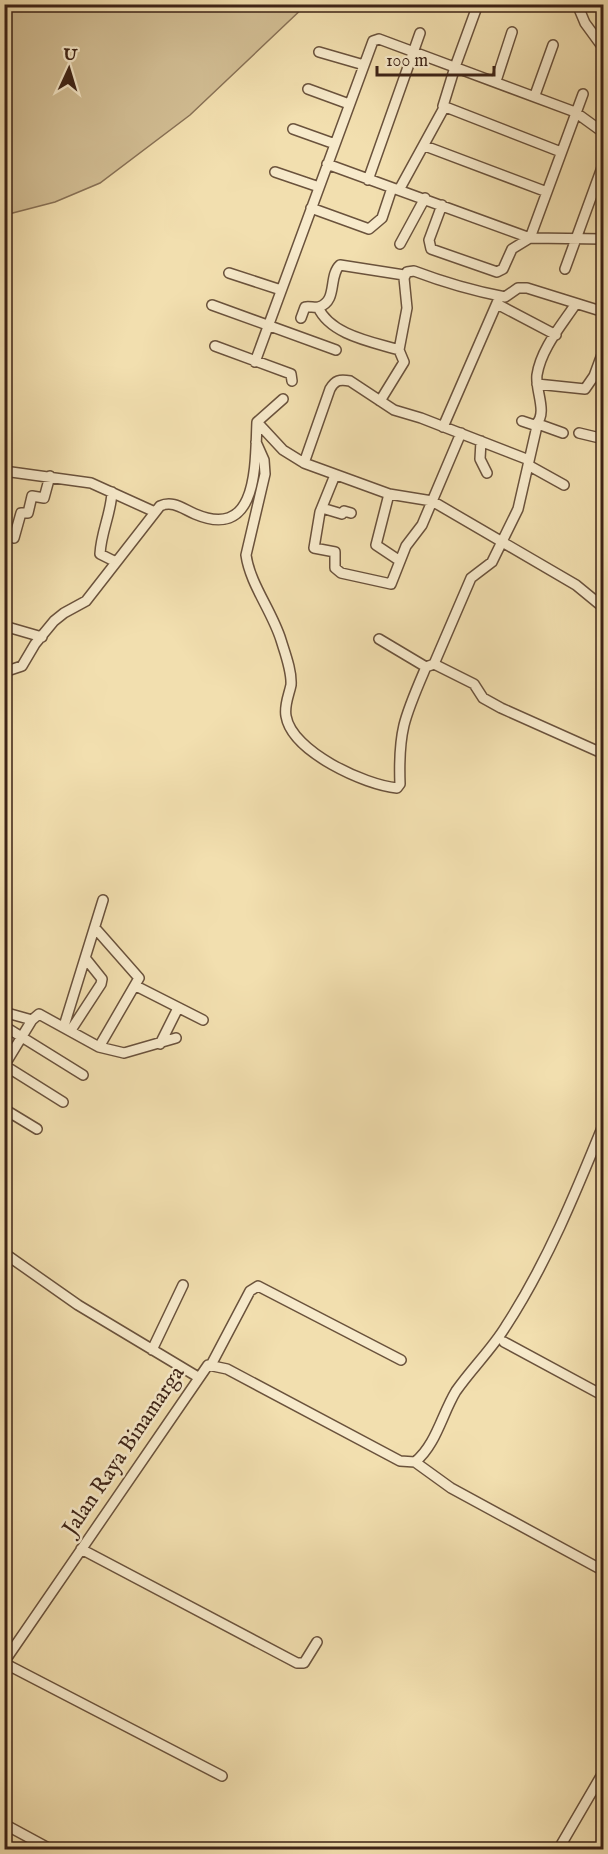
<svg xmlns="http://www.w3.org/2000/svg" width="608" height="1854" font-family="'IM FELL English',serif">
<rect width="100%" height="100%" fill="#f2dfaf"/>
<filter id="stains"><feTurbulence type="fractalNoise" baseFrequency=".00333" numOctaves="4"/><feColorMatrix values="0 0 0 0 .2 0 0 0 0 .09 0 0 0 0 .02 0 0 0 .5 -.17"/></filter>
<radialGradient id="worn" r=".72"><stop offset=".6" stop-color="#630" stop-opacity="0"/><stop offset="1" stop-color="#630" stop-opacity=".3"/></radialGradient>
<path fill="#d3bf95" stroke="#887156" stroke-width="1.5" d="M5 4H306V5L190 115 100 183 55 202 5 215Z"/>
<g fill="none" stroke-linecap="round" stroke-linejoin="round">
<g stroke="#6a523c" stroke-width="12">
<path id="minor" d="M478 4 455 67 443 106 561 152
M577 4 585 23 604 49
M319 52 364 65
M496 81 512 32
M308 89 349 104
M535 95 553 45
M293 129 335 144
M425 146 547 192
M327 164 530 238 604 239
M275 172 319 187
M368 180 420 33
M399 190 445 106
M442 205 429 240 431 249 497 272 503 269 512 249 530 238 583 94
M311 208 369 229 382 218 392 188
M400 244 425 198
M565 269 604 162
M229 273 281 290
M497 304 556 335
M212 305 336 350
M318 307C330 335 373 342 399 350
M301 318 305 307C309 306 315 308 319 307 338 301 328 276 340 265L404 275
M215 346 291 374 292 381
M255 362 373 41 379 39 575 112 604 133
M537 384 585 389 594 376 604 349
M380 401 404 362 399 350 407 308 404 278 407 272 414 271C443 282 474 291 505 297L518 288H527L604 312
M257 422 283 450 304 463 389 494 432 501 576 585 604 608
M536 424C548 413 535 390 537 375 541 349 561 326 575 305
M538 424 563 433
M443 427 500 296
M579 433 604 439
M481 441 480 459 487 473
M256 442 264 460 265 474 246 555C250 584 272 611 281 640 285 653 292 671 291 685 289 695 284 705 286 716 292 752 365 785 397 788L400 784C398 730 405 716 426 667L434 664 471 578 492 562 518 509 537 426 522 421
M304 463 330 389C335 380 340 379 350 381L394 410 421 418 529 460
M528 465 564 485
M4 471 91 483 155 512
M335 475 320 512 314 548 335 552V568L341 573 391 584 406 546 422 525 461 433
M112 492C111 514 101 532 100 554L116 562
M389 494 376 545 400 561
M322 508 342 514 344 511 351 513
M4 535 14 538 21 513H28L32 496 44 498 50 476
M4 626 42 637
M379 639 426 667
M434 664 474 684 483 698 501 708 604 754
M4 672 22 666 35 644 54 621 64 613 86 601 160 506C173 500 183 509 195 514 259 541 255 463 257 422L283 399
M136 986 203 1020
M7 1013 32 1020
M4 1026 83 1075
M64 1026 103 900
M71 1030 101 984 102 979 86 959
M160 1044 178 1008
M99 1047 124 1053 176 1038
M4 1065 63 1102
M4 1066 32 1020 39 1014 99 1047 139 978 95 928
M4 1109 37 1129
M4 1152 6 1153
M4 1253 78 1305 198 1377
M504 1342 604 1396
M152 1350 183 1285
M211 1365 250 1291 258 1286 401 1360
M415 1462C436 1445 442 1414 456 1391 472 1368 492 1349 506 1326 547 1263 576 1192 604 1123
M415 1462 451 1488 604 1571
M81 1549 297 1663H304L317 1642
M4 1662 208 1365 227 1369 400 1461 415 1462
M4 1663 222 1776
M4 1824 52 1850
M558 1850 604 1771"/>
</g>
<use href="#minor" stroke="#f7eacb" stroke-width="9"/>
</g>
<g text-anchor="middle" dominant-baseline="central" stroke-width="5" stroke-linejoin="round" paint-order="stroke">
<g font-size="22" fill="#3d2316" stroke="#f7eacb">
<text transform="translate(124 1451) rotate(-56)">Jalan Raya Binamarga</text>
</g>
</g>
<rect width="608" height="1854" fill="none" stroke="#f2dfaf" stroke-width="24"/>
<rect x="6" y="6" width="596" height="1842" fill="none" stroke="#3d2316" stroke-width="3"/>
<rect x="12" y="12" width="584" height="1830" fill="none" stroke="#3d2316" stroke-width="1.5"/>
<g transform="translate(69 69) rotate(4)" stroke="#f7eacb" stroke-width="4.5" paint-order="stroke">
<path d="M0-4.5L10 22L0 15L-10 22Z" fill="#3d2316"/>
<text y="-9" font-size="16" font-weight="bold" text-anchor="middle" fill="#3d2316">U</text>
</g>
<path d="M377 66v9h117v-9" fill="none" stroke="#3d2316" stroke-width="3"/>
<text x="386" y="66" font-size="18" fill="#3d2316" stroke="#f7eacb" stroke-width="4.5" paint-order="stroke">100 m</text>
<rect width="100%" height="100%" filter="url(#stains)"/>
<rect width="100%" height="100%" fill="url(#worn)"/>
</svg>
